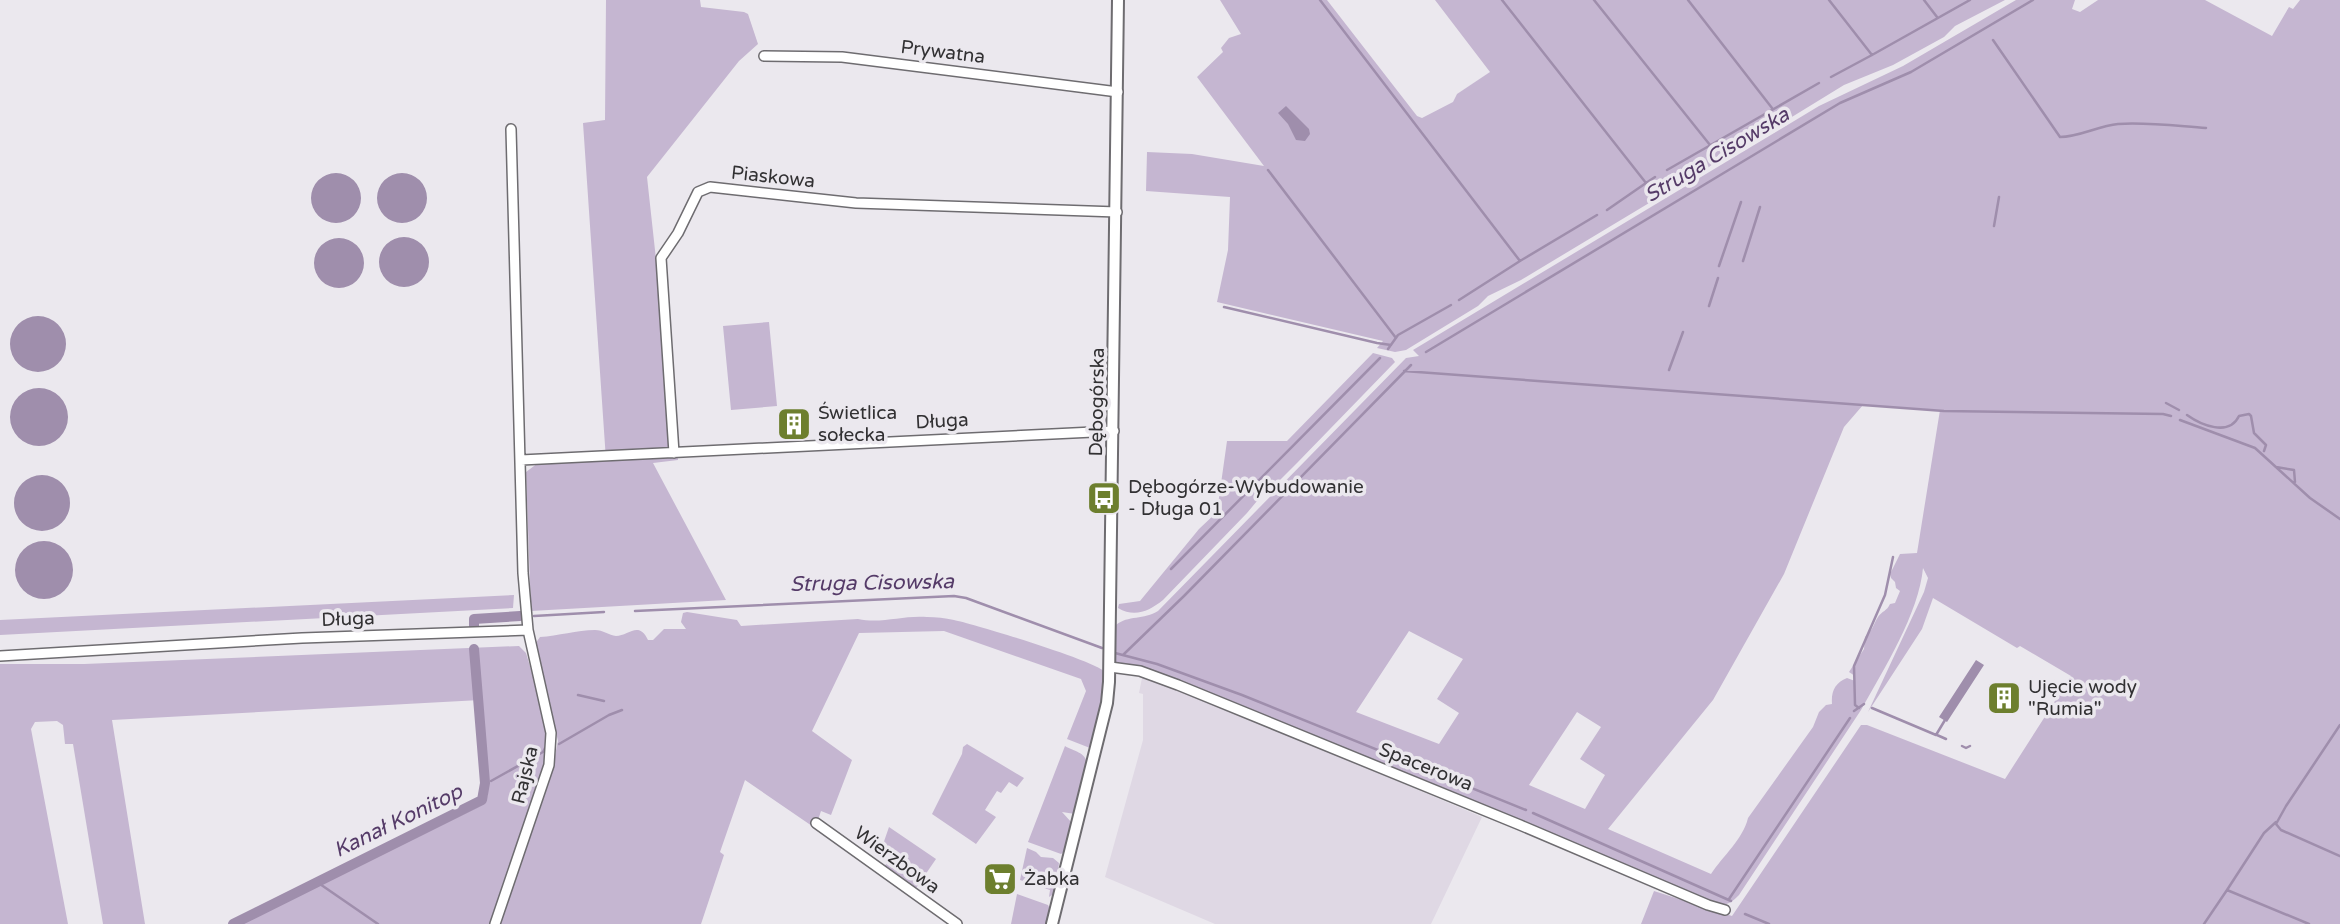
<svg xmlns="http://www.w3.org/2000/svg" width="2340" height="924" font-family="'Varela Round',sans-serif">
<rect width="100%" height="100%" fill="#ebe8ee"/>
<path fill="#dfd8e4" d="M1142 678 1213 703 1482 817 1431 924H1215L1105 877 1143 740V694L1139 693Z"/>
<path fill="#c5b6d1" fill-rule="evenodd" d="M606 0H700L701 7 744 12 748 14 758 44 739 61 647 177 678 460 653 463 726 600 531 611 526 472 538 463 606 460 583 123 605 120Z
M1220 0H1327L1417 116 1422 118 1453 102 1457 94 1490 72 1435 0H2005L1955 26 1944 37 1893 65 1844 85 1751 142 1720 158 1709 167 1521 280 1488 296 1478 306 1406 350 1395 352 1377 348 1383 341 1217 302 1228 250 1230 197 1146 191 1147 152 1192 154 1264 166 1197 77 1223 52 1221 48 1229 38 1241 34Z
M2016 0H2075L2072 9 2080 12 2098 0H2205L2272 36 2289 7 2293 9 2300 0H2340V924H1641L1654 891 1732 916 1861 725H1867L2005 779 2071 676 2020 646 2017 648 1933 598 1922 629 1868 712 1924 592 1928 578 1923 568C1919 613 1884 669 1861 710L1739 895C1731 903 1727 906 1715 904L1225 699 1140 667 1115 665 1116 625C1128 615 1144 620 1158 611L1406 358 1419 356 1413 350 1819 106 1903 66ZM1863 405 1940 410 1917 553 1900 554 1890 574 1891 578 1895 582 1896 588 1900 591 1895 603 1890 604C1887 611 1882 611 1878 617 1873 625 1873 630 1865 637L1864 649 1849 672 1855 676V681L1847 678C1835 683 1831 691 1832 704L1826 705 1819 712 1813 727 1748 818C1743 839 1723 856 1711 874L1608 829 1713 700 1784 574 1844 427ZM1409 631 1463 659 1437 699 1459 713 1439 744 1356 712ZM1577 712 1601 727 1580 759 1605 775 1585 809 1529 785Z
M769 322 777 406 731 410 723 326Z
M1373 353 1392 358 1395 362 1297 463 1278 482 1267 489 1247 513 1163 600C1149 611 1135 618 1118 608L1119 604 1140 601 1199 529 1217 512 1227 441H1287Z
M514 595 513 608 0 635V620Z
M687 612 737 620 741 626 858 619C882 624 903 615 927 617 936 617 945 618 954 620 974 624 1096 661 1105 672L1100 712 1090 748 1067 739 1086 691 1081 679 944 631 859 633 812 731 852 760 831 815 821 811 818 820 815 819 812 826 745 780 720 852 724 855 701 924H499L550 779 558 741 535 644 540 637C558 636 577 630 595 630 603 630 609 635 616 636 628 636 639 620 648 640H653L664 629H686L681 622 683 613Z
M519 646 526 653 541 703 547 731 545 770 490 924H238L480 806 486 800 488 794 480 700 112 720 145 924H103L73 744H65L63 725 57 721 35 722 31 729 68 924H0V664H84Z
M967 744 1024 778 1017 787 1009 782 1001 793 997 791 985 810 996 817 976 844 932 814 962 754 963 747Z
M1065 746C1073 751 1086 752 1087 764L1075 814 1062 812 1072 823 1065 851 1061 854 1028 842Z
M889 827 936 859 914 891 883 869 889 859 880 853Z
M1027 848 1036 852 1041 857 1053 858 1059 863 1055 893 1049 897 1050 890 1020 880Z
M1017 894 1048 905 1051 911 1048 924H1011Z"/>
<path fill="#9f8eac" d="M1286 106 1309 129 1310 134 1305 141 1296 140 1288 124 1278 113Z
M377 198a25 25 0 1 1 50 0a25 25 0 1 1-50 0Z
M311 198a25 25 0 1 1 50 0a25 25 0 1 1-50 0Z
M379 262a25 25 0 1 1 50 0a25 25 0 1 1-50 0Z
M314 263a25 25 0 1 1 50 0a25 25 0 1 1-50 0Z
M10 344a28 28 0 1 1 56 0a28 28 0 1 1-56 0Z
M10 417a29 29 0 1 1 58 0a29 29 0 1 1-58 0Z
M14 503a28 28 0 1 1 56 0a28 28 0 1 1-56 0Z
M15 570a29 29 0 1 1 58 0a29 29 0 1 1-58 0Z
M1976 660 1984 665 1947 722 1939 717Z"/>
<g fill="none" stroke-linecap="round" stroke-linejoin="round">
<path stroke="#9f8eac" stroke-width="2.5" d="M1320 0 1520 261 1459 300
M1502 0 1646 183 1655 177
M1594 0 1710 145
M1688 0 1772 108
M1829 0 1872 55 1831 77
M1924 0 1937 17
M1993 40 2060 137C2079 137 2098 126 2118 124 2147 122 2177 126 2206 128
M1872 55 1970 0
M1268 170 1396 338
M1667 170 1819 83
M1607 210 1646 183
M1994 226 1999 197
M1520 261 1597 215
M1743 261 1760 207
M1719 266 1741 202
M1709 306 1718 278
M1224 307 1377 343 1391 345
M1388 349 1398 335 1451 305
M1426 352 1840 103 1911 72 2033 0
M1669 370 1683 332
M1404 371 1944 411 2163 414 2171 416
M2166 403 2179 410
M2187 415C2201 425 2229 437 2239 416L2249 414 2251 416 2254 433 2266 445 2264 451
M2180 420 2255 448 2310 498 2340 519
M2276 467 2294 470 2295 482
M1171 569 1380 358
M635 611 954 596 966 598 1102 648
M534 616 604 612
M1115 653 1157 664 1242 695 1526 810
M1124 654 1184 596 1411 365
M578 695 604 701
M1859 708 1855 705 1854 666 1885 595 1893 557
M1872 708 1936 735 1945 720
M1854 711 1864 704
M2340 725 2286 806 2276 824 2281 830 2340 856
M1937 735 1946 739
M559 744 609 715 622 710
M1962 746 1966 748 1970 746
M491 781 543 752 545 748
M1533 813 1731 901
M317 882 378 924
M2227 890 2264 833 2276 822
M1729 899 1850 718
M1745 914 1769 924
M2204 924 2227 890 2309 924"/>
<path stroke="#9f8eac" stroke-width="10" d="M474 626V619L520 616
M233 924 482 800 485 783 474 649"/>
<g stroke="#6e6c70" stroke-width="12">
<path id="minor" d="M764 56 842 57 1118 92
M674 453 661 258 678 233 698 192 710 187 856 203 1117 212
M521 460 1114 431
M0 656 302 638 528 630
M1110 667 1140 671 1178 685 1520 825 1708 905 1725 910
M816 823 957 924
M495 924 549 765 551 733 528 630 523 573 511 129"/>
</g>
<g stroke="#6e6c70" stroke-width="14">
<path id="tertiary" d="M1052 924 1107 703 1109 682 1118 0"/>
</g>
<use href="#minor" stroke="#fff" stroke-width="9"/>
<use href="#tertiary" stroke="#fff" stroke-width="10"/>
</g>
<defs>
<g id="building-square" transform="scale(1.75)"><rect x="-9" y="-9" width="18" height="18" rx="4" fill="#6d7f2e" stroke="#ebe8ee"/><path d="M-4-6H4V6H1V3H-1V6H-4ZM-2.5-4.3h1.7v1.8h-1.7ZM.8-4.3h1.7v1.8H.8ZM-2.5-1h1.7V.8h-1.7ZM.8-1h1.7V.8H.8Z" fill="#fff"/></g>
<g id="bus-square" transform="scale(1.75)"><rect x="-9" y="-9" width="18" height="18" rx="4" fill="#6d7f2e" stroke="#ebe8ee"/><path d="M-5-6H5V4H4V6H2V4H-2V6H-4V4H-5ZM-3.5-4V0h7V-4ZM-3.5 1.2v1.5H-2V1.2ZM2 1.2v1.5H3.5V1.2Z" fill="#fff"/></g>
<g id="supermarket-square" transform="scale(1.75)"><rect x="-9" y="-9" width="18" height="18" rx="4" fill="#6d7f2e" stroke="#ebe8ee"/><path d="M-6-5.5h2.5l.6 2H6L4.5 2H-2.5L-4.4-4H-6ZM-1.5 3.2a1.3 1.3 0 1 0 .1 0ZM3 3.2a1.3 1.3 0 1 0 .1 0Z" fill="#fff"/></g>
</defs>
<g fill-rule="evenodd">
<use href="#building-square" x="794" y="424"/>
<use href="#bus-square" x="1104" y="498"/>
<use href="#building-square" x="2004" y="698"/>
<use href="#supermarket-square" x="1000" y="879"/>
</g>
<g text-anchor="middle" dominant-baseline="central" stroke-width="7" stroke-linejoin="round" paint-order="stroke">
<g font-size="19" fill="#323133" stroke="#ebe8ee">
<text transform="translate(943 52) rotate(7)">Prywatna</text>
<text transform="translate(773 177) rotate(6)">Piaskowa</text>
<text transform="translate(1097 402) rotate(-89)">Dębogórska</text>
<text transform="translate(942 421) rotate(-3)">Długa</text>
<text transform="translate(348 619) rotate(-2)">Długa</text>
<text transform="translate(1426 767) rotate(22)">Spacerowa</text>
<text transform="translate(525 775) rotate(-76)">Rajska</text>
<text transform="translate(897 860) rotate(36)">Wierzbowa</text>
</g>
<g font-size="19" fill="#323133" stroke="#ebe8ee" text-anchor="start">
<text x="818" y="413">Świetlica<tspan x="818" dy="22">sołecka</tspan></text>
<text x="1128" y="487">Dębogórze-Wybudowanie<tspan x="1128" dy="22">- Długa 01</tspan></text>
<text x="2028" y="687">Ujęcie wody<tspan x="2028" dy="22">"Rumia"</tspan></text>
<text x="1024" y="879">Żabka</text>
</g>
<g font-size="21" font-style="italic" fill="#553b68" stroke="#ebe8ee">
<text transform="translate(1717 155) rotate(-31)">Struga Cisowska</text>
<text transform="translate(872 583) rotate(-1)">Struga Cisowska</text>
<text transform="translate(398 821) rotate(-26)">Kanał Konitop</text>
</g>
</g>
</svg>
